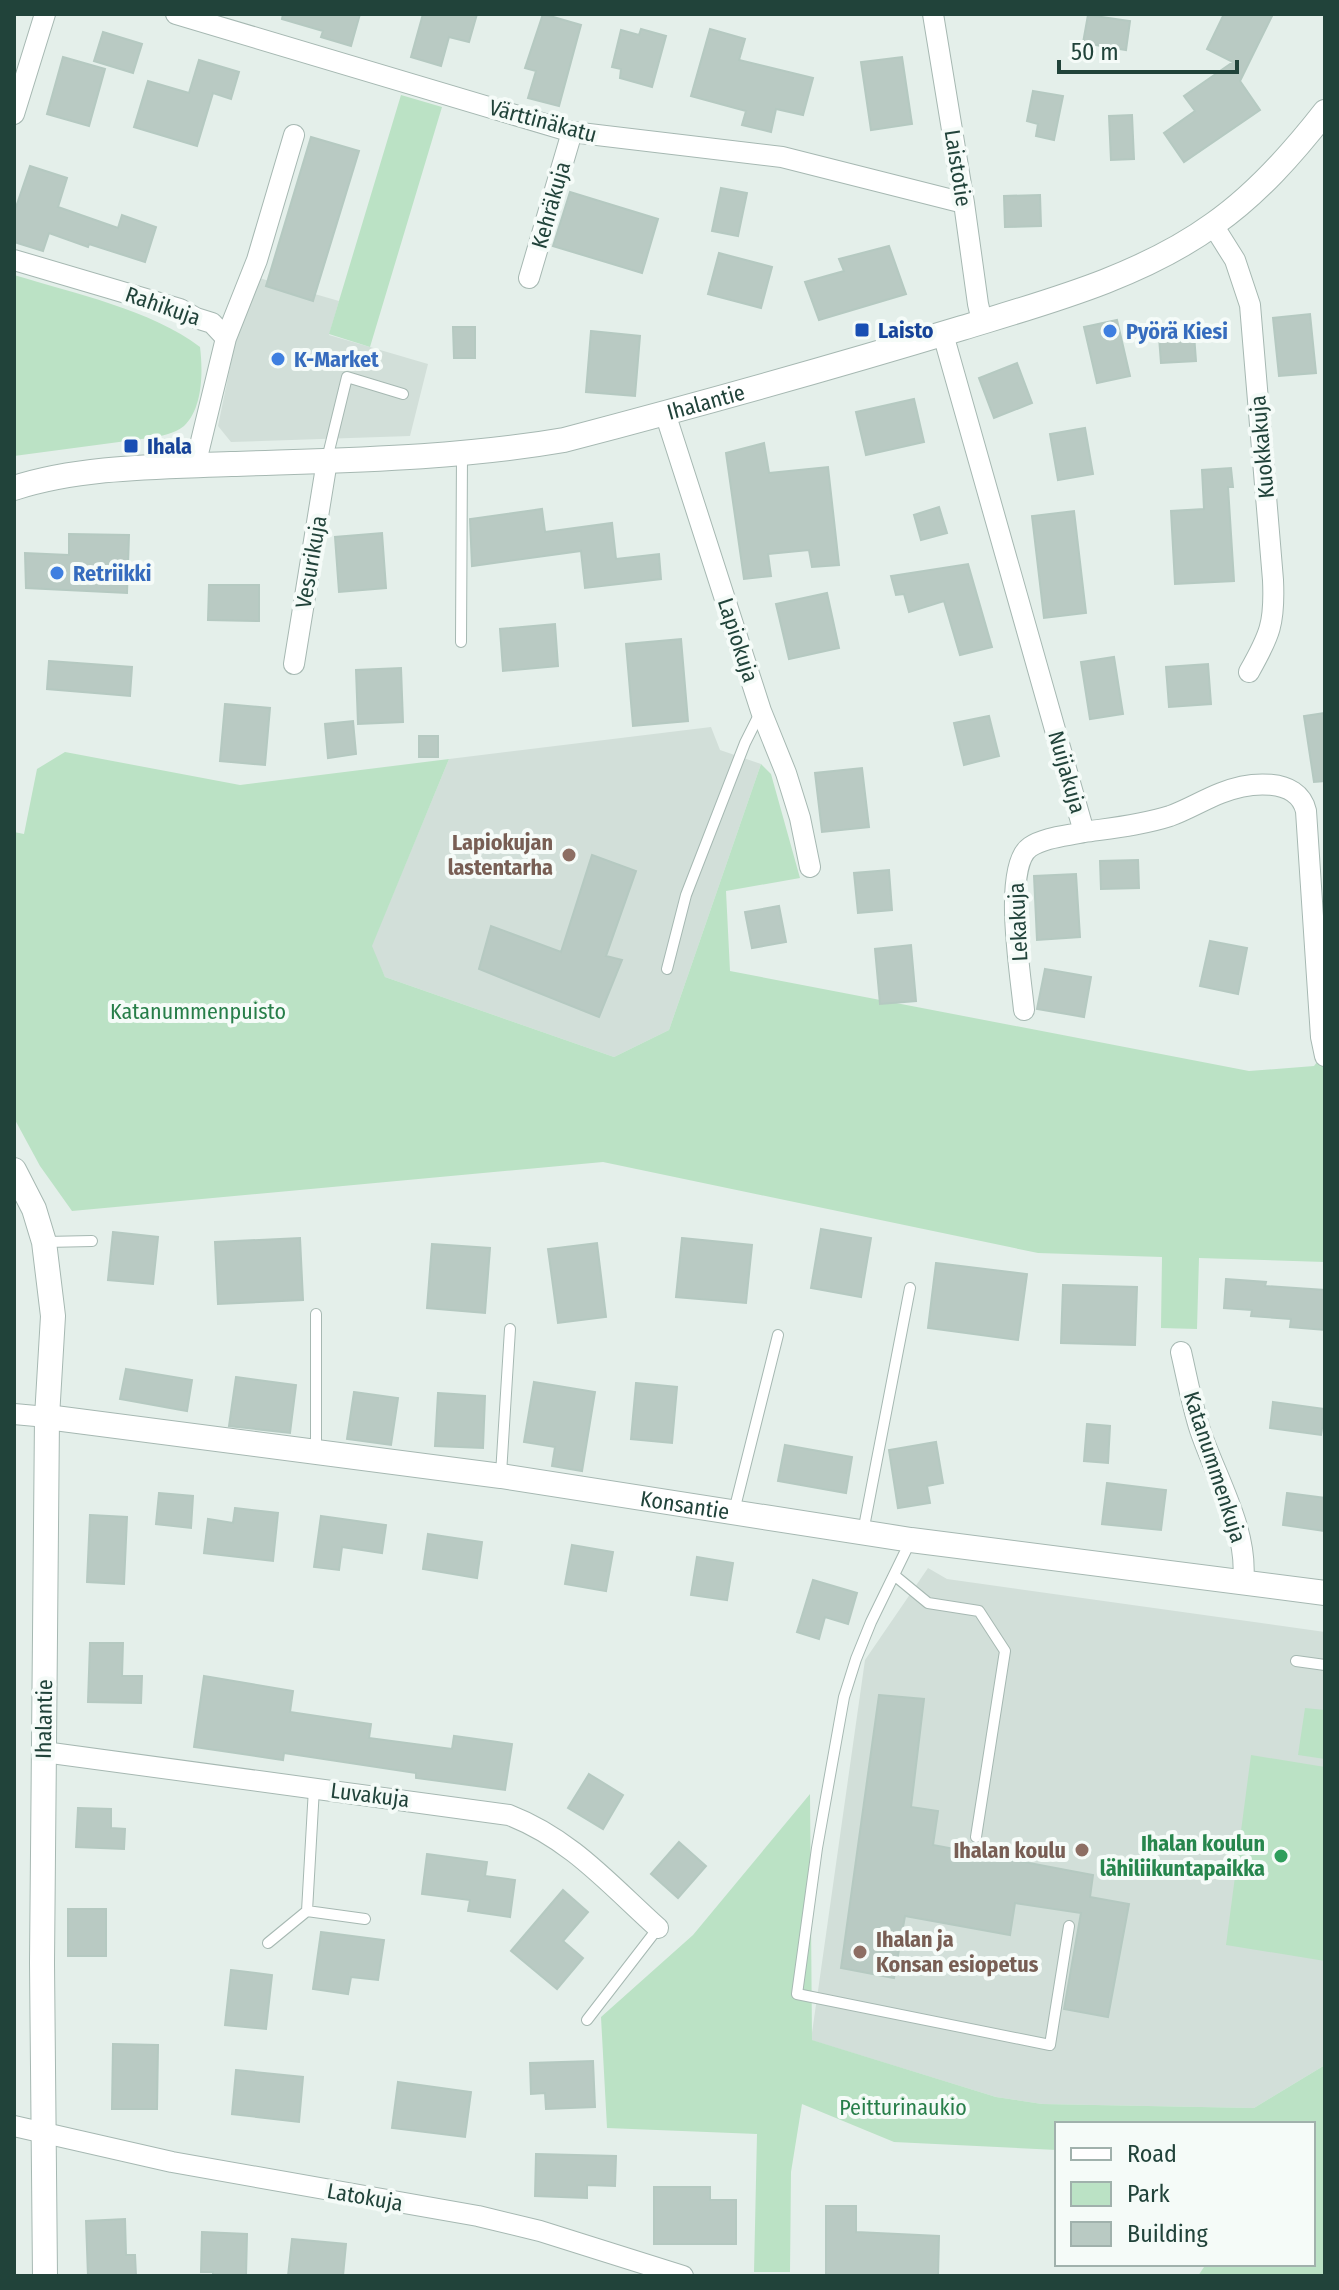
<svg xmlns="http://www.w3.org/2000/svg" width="1339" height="2290" font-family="'Fira Sans Condensed',sans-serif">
<rect width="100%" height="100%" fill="#e4efea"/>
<path fill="#d2dfd9" d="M249 275 339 301 329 335 428 364 410 436 231 442 218 426Z
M711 727 720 750 761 764 669 1030 614 1057 385 977 371 947 449 759Z
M928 1568 947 1579 1325 1632V2065L1254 2108 1042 2104 996 2097 811 2040 865 1660Z"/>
<path fill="#bbe2c5" d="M401 95 442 107 370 347 329 334Z
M14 275C73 293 152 310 200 347 203 371 203 408 184 426 174 434 161 436 149 438L14 456Z
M65 752 240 785 449 759 372 946 385 977 614 1057 669 1030 761 764 771 774 800 878 726 891 730 971 1249 1071 1314 1066 1325 1052V1262L1199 1258 1197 1329 1161 1328 1162 1257 1038 1253 603 1162 72 1211 40 1166 14 1118V832L24 834 37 769Z
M1305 1708 1325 1710V1759L1298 1755Z
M1251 1755 1325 1767V1961L1226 1945Z
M810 1794 812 2040 996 2097 1042 2104 1254 2108 1325 2065V2276H1198L1206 2264H1313V2124H1057V2150L894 2142 802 2104 791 2172 790 2272H754L757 2134 607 2128 601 2017 693 1935Z"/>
<path fill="#b9cac3" stroke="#b5c9c1" stroke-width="2" d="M283 14H360L351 46 321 37 323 31 282 19Z
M423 14H477L469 42 449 37 441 66 411 57Z
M543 14 581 25 559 106 528 98 536 71 525 68Z
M1224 14H1273L1240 81 1260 110 1184 162 1164 133 1195 111 1184 96 1233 62 1207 49Z
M1088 15 1130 21 1126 50 1083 43Z
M641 29 666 36 652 87 620 78 621 69 612 67 621 30 639 35Z
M710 29 745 39 739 60 813 78 803 115 776 109 771 132 742 125 746 111 691 96Z
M103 32 142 44 133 73 94 61Z
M63 57 105 69 89 126 47 114Z
M902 57 912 124 871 130 861 62Z
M199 60 239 72 231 99 213 93 197 146 134 127 148 81 189 93Z
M1033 91 1063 96 1054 140 1036 136 1038 124 1027 121Z
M1132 115 1134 159 1111 160 1109 116Z
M311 137 359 151 313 301 266 286Z
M30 166 67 178 58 207 118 228 122 215 156 227 145 262 89 244 88 247 49 233 43 251 14 242V213Z
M721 188 747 193 738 236 712 231Z
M570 192 658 219 642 273 553 246Z
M1040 195 1041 226 1005 227 1004 196Z
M889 246 906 294 819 320 805 282 844 271 839 259Z
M719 253 772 267 761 308 708 294Z
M1310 314 1316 373 1279 376 1273 318Z
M1117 320 1130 376 1097 383 1084 327Z
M453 327H475V358H454Z
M591 331 640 336 635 396 586 392Z
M1194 334 1196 361 1161 363 1159 337Z
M1017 363 1032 403 994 418 979 378Z
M914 399 924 442 866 455 856 412Z
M1085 428 1093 474 1058 480 1050 434Z
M764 443 769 473 828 467 839 565 812 567 809 550 768 554 771 576 744 579 726 453Z
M1231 468 1233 487H1228L1234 581 1175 584 1171 511 1204 509 1202 470Z
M939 507 947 533 921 540 914 515Z
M542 509 545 532 612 523 616 559 659 554 661 579 585 588 581 551 472 566 470 519Z
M1074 511 1086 613 1044 618 1032 516Z
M382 533 386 588 339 592 335 537Z
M69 534 129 535 127 593 26 588 25 553 69 555Z
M968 564 992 647 960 655 944 601 909 612 904 594 896 595 891 576Z
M209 585H259V621L208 620Z
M827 593 839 648 789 659 776 604Z
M555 624 558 666 503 671 500 629Z
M681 639 688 721 633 726 626 644Z
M1114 657 1123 714 1090 719 1081 662Z
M49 661 132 667 130 696 47 689Z
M1208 664 1211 704 1169 707 1166 667Z
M401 668 403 722 358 724 356 670Z
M225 704 270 708 265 765 220 761Z
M1325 713V781L1314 782 1304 716Z
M989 716 999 756 964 765 954 723Z
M353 721 356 754 328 758 325 724Z
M419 736H438V757H419Z
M862 768 869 827 822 832 815 773Z
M592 855 636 871 606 956 622 960 599 1017 479 969 491 926 561 952Z
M1138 860 1139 888 1101 889 1100 861Z
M889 870 892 910 858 913 854 873Z
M1076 874 1080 937 1037 940 1034 876Z
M779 906 786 942 752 948 745 912Z
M1210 941 1247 948 1238 994 1200 986Z
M911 945 916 1001 880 1004 875 949Z
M1045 969 1091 977 1084 1017 1037 1009Z
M821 1229 871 1238 861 1297 811 1288Z
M113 1232 158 1237 153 1284 108 1280Z
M300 1238 303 1300 218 1304 215 1242Z
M682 1238 752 1245 746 1303 676 1297Z
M597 1243 606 1317 558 1323 548 1249Z
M432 1244 490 1248 485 1313 427 1308Z
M936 1263 1027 1274 1018 1340 928 1328Z
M1226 1279 1266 1282 1265 1286 1325 1290V1330L1290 1327 1291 1319 1251 1316 1252 1310 1224 1308Z
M1063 1285 1137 1287 1135 1345 1061 1343Z
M126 1369 192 1380 187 1411 120 1399Z
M236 1377 296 1385 290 1433 229 1426Z
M534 1382 595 1392 582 1471 552 1466 555 1447 524 1442Z
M636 1383 677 1387 672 1443 631 1439Z
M354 1392 398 1398 391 1445 347 1439Z
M438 1393 485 1396 483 1448 435 1446Z
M1273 1402 1325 1409 1321 1435 1270 1428Z
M1087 1424 1110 1426 1108 1463 1084 1461Z
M936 1442 943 1483 927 1486 930 1503 898 1508 889 1450Z
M785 1445 852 1457 846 1493 778 1481Z
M1107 1483 1166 1490 1161 1530 1102 1524Z
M159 1493 193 1496 191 1528 156 1524Z
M1287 1493 1325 1498V1531L1283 1525Z
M235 1508 278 1513 273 1561 204 1553 208 1519 233 1523Z
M90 1515 127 1517 124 1584 87 1582Z
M321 1516 386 1525 382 1553 342 1547 339 1570 314 1567Z
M428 1534 482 1542 477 1578 423 1569Z
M572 1545 613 1552 606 1591 565 1584Z
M697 1557 733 1563 727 1600 691 1595Z
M813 1580 857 1593 848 1624 825 1617 819 1639 797 1632Z
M90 1643H123L122 1676H142L141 1703 88 1702Z
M204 1676 293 1691 290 1712 371 1724 369 1738 452 1749 454 1736 512 1744 505 1790 416 1778V1773L284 1753 283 1760 194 1747Z
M879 1695 924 1699 911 1807 938 1811 933 1845 1093 1875 1090 1897 1129 1904 1108 2017 1064 2009 1081 1913 1015 1903 1010 1935 905 1916 894 1978 841 1968Z
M589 1774 623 1795 603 1829 568 1808Z
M78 1808 111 1809V1828L125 1829 124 1849 76 1847Z
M679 1842 706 1866 678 1898 651 1874Z
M427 1854 487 1862 485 1876 515 1880 510 1917 468 1911 470 1900 422 1894Z
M563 1890 588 1912 563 1941 583 1958 557 1989 511 1951Z
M68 1909H106V1956H68Z
M321 1932 384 1940 378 1980 351 1977 348 1994 313 1989Z
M231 1970 272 1975 266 2029 225 2025Z
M113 2044 158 2045 157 2109H112Z
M593 2061 595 2107 546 2109 545 2093 531 2094 530 2063Z
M236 2070 303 2077 299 2122 232 2114Z
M398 2082 471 2092 465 2137 392 2128Z
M536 2154 616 2156 615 2186 587 2185V2198L535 2196Z
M654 2187H710V2200H736V2244H654Z
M826 2206H856V2232L939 2236 938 2276H826Z
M125 2219 126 2255H135L136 2276H88L86 2221Z
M202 2232 247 2234 246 2276H213V2272H201Z
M292 2239 346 2244 343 2276H288Z"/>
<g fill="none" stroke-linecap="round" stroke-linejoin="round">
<g stroke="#a6b8b2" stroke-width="12">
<path id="service" d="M327 459 347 377 403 394
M461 642 462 454
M667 969 686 895 745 743 760 713
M46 1242 92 1241
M316 1450V1314
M501 1474 510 1329
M734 1511 778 1335
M863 1532 910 1288
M910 1542 871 1622 856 1659 844 1697 817 1848 797 1994 1050 2045 1069 1926
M894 1575 928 1603 979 1611 1005 1651 976 1837
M1296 1661 1325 1665
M307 1911 365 1919
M268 1943 307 1911 314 1788
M587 2020 658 1928"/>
</g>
<g stroke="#a6b8b2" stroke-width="22">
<path id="minor" d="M176 14 572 132 782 157 964 203
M933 14 964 203 978 304 982 321
M14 114 45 14
M1213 225 1235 260 1250 305 1273 580C1275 623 1270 635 1249 672
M14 260 180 309 196 318 212 323 226 338 195 466
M529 278 572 132
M943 334 1084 832C1112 828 1142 825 1170 816 1187 810 1203 800 1221 793 1248 782 1298 776 1306 811L1321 1037 1325 1056
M226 338 257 260 294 135
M665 413 761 711 786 773 800 818 810 867
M294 664 327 461
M1024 1010C1021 977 1002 866 1030 847 1045 837 1067 836 1084 832
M1181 1352C1187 1378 1192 1405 1200 1430 1216 1478 1249 1531 1243 1582
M14 1414 47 1417
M44 1752 509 1815C571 1839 609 1884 658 1928
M14 2126 172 2162 478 2216 540 2231 683 2276"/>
</g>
<g stroke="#a6b8b2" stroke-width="26">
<g id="tertiary">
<path id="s1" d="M14 488C82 466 160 467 231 464 343 460 454 459 564 440 697 405 830 368 962 328 1047 302 1141 277 1214 224 1257 194 1293 153 1325 112"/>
<path d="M14 1170 34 1209 44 1242 53 1316 47 1417 42 1963 45 2276"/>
<path id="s2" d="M47 1417 501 1476 911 1540 1325 1593"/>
</g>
</g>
<use href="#service" stroke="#fff" stroke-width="10"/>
<use href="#minor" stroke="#fff" stroke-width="20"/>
<use href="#tertiary" stroke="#fff" stroke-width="24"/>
</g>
<g fill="#1a4fb4" stroke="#f5fbf8" stroke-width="3">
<rect x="854" y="322" width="16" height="16" rx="4"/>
<rect x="123" y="438" width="16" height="16" rx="4"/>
</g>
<g fill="#3f7fe0" stroke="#f5fbf8" stroke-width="3">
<circle cx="1110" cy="331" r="8"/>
<circle cx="278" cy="359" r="8"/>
<circle cx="57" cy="573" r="8"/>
</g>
<g fill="#8d6e63" stroke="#f5fbf8" stroke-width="3">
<circle cx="569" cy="855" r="8"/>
<circle cx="1082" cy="1850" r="8"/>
<circle cx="860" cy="1952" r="8"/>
</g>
<circle fill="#2e9e5b" stroke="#f5fbf8" stroke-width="3" cx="1281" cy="1856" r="8"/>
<g text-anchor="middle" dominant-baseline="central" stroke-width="8" stroke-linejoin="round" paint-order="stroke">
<g font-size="22" fill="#21433a" stroke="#f5fbf8">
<text transform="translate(543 121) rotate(15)">Värttinäkatu</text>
<text transform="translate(958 168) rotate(81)">Laistotie</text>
<text transform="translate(551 205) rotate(-74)">Kehräkuja</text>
<text transform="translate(163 306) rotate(19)">Rahikuja</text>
<text stroke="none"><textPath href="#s1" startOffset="700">Ihalantie</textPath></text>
<text transform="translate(1262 447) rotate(-95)">Kuokkakuja</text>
<text transform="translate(311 562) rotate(-80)">Vesurikuja</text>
<text transform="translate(738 640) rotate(72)">Lapiokuja</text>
<text transform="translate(1067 772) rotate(74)">Nuijakuja</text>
<text transform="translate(1018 922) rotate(-93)">Lekakuja</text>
<text transform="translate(1215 1467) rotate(72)">Katanummenkuja</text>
<text stroke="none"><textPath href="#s2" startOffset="644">Konsantie</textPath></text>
<text transform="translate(44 1719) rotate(-89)">Ihalantie</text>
<text transform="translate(370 1795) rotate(7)">Luvakuja</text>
<text transform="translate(365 2197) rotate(10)">Latokuja</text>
</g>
<g font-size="22" font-weight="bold" fill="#164399" stroke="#f5fbf8" text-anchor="start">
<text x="878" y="330">Laisto</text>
<text x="147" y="446">Ihala</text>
</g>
<g font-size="22" font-weight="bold" fill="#366cbe" stroke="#f5fbf8" text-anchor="start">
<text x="1126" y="331">Pyörä Kiesi</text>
<text x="294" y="359">K-Market</text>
<text x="73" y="573">Retriikki</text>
</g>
<g font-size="22" font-weight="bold" fill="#785e54" stroke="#f5fbf8" text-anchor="end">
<text x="553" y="842">Lapiokujan<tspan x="553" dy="25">lastentarha</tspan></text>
<text x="1066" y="1850">Ihalan koulu</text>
<text x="876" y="1939" text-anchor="start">Ihalan ja<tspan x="876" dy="25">Konsan esiopetus</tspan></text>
</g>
<g font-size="22" fill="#277e49" stroke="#f5fbf8">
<text x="198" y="1011">Katanummenpuisto</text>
<text x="903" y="2107">Peitturinaukio</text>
</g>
<g font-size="22" font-weight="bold" fill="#27864d" stroke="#f5fbf8" text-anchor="end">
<text x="1265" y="1843">Ihalan koulun<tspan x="1265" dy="25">lähiliikuntapaikka</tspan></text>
</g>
</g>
<rect width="1339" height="2290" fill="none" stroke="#21433a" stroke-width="32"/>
<rect x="1055" y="2122" width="260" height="144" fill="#f5fbf8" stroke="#a0b1ac" stroke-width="2"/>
<rect x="1071" y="2148" width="40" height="12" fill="#ffffff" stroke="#a0b1ac" stroke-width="2"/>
<text x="1127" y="2162" font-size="24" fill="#21433a">Road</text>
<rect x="1071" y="2182" width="40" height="24" fill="#bbe2c5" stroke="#a0b1ac" stroke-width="2"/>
<text x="1127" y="2202" font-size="24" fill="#21433a">Park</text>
<rect x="1071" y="2222" width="40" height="24" fill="#b9cac3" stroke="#a0b1ac" stroke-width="2"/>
<text x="1127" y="2242" font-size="24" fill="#21433a">Building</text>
<path d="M1059 60v12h178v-12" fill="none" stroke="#21433a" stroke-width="4"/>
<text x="1071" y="60" font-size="24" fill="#21433a" stroke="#f5fbf8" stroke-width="6" paint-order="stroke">50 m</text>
</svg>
